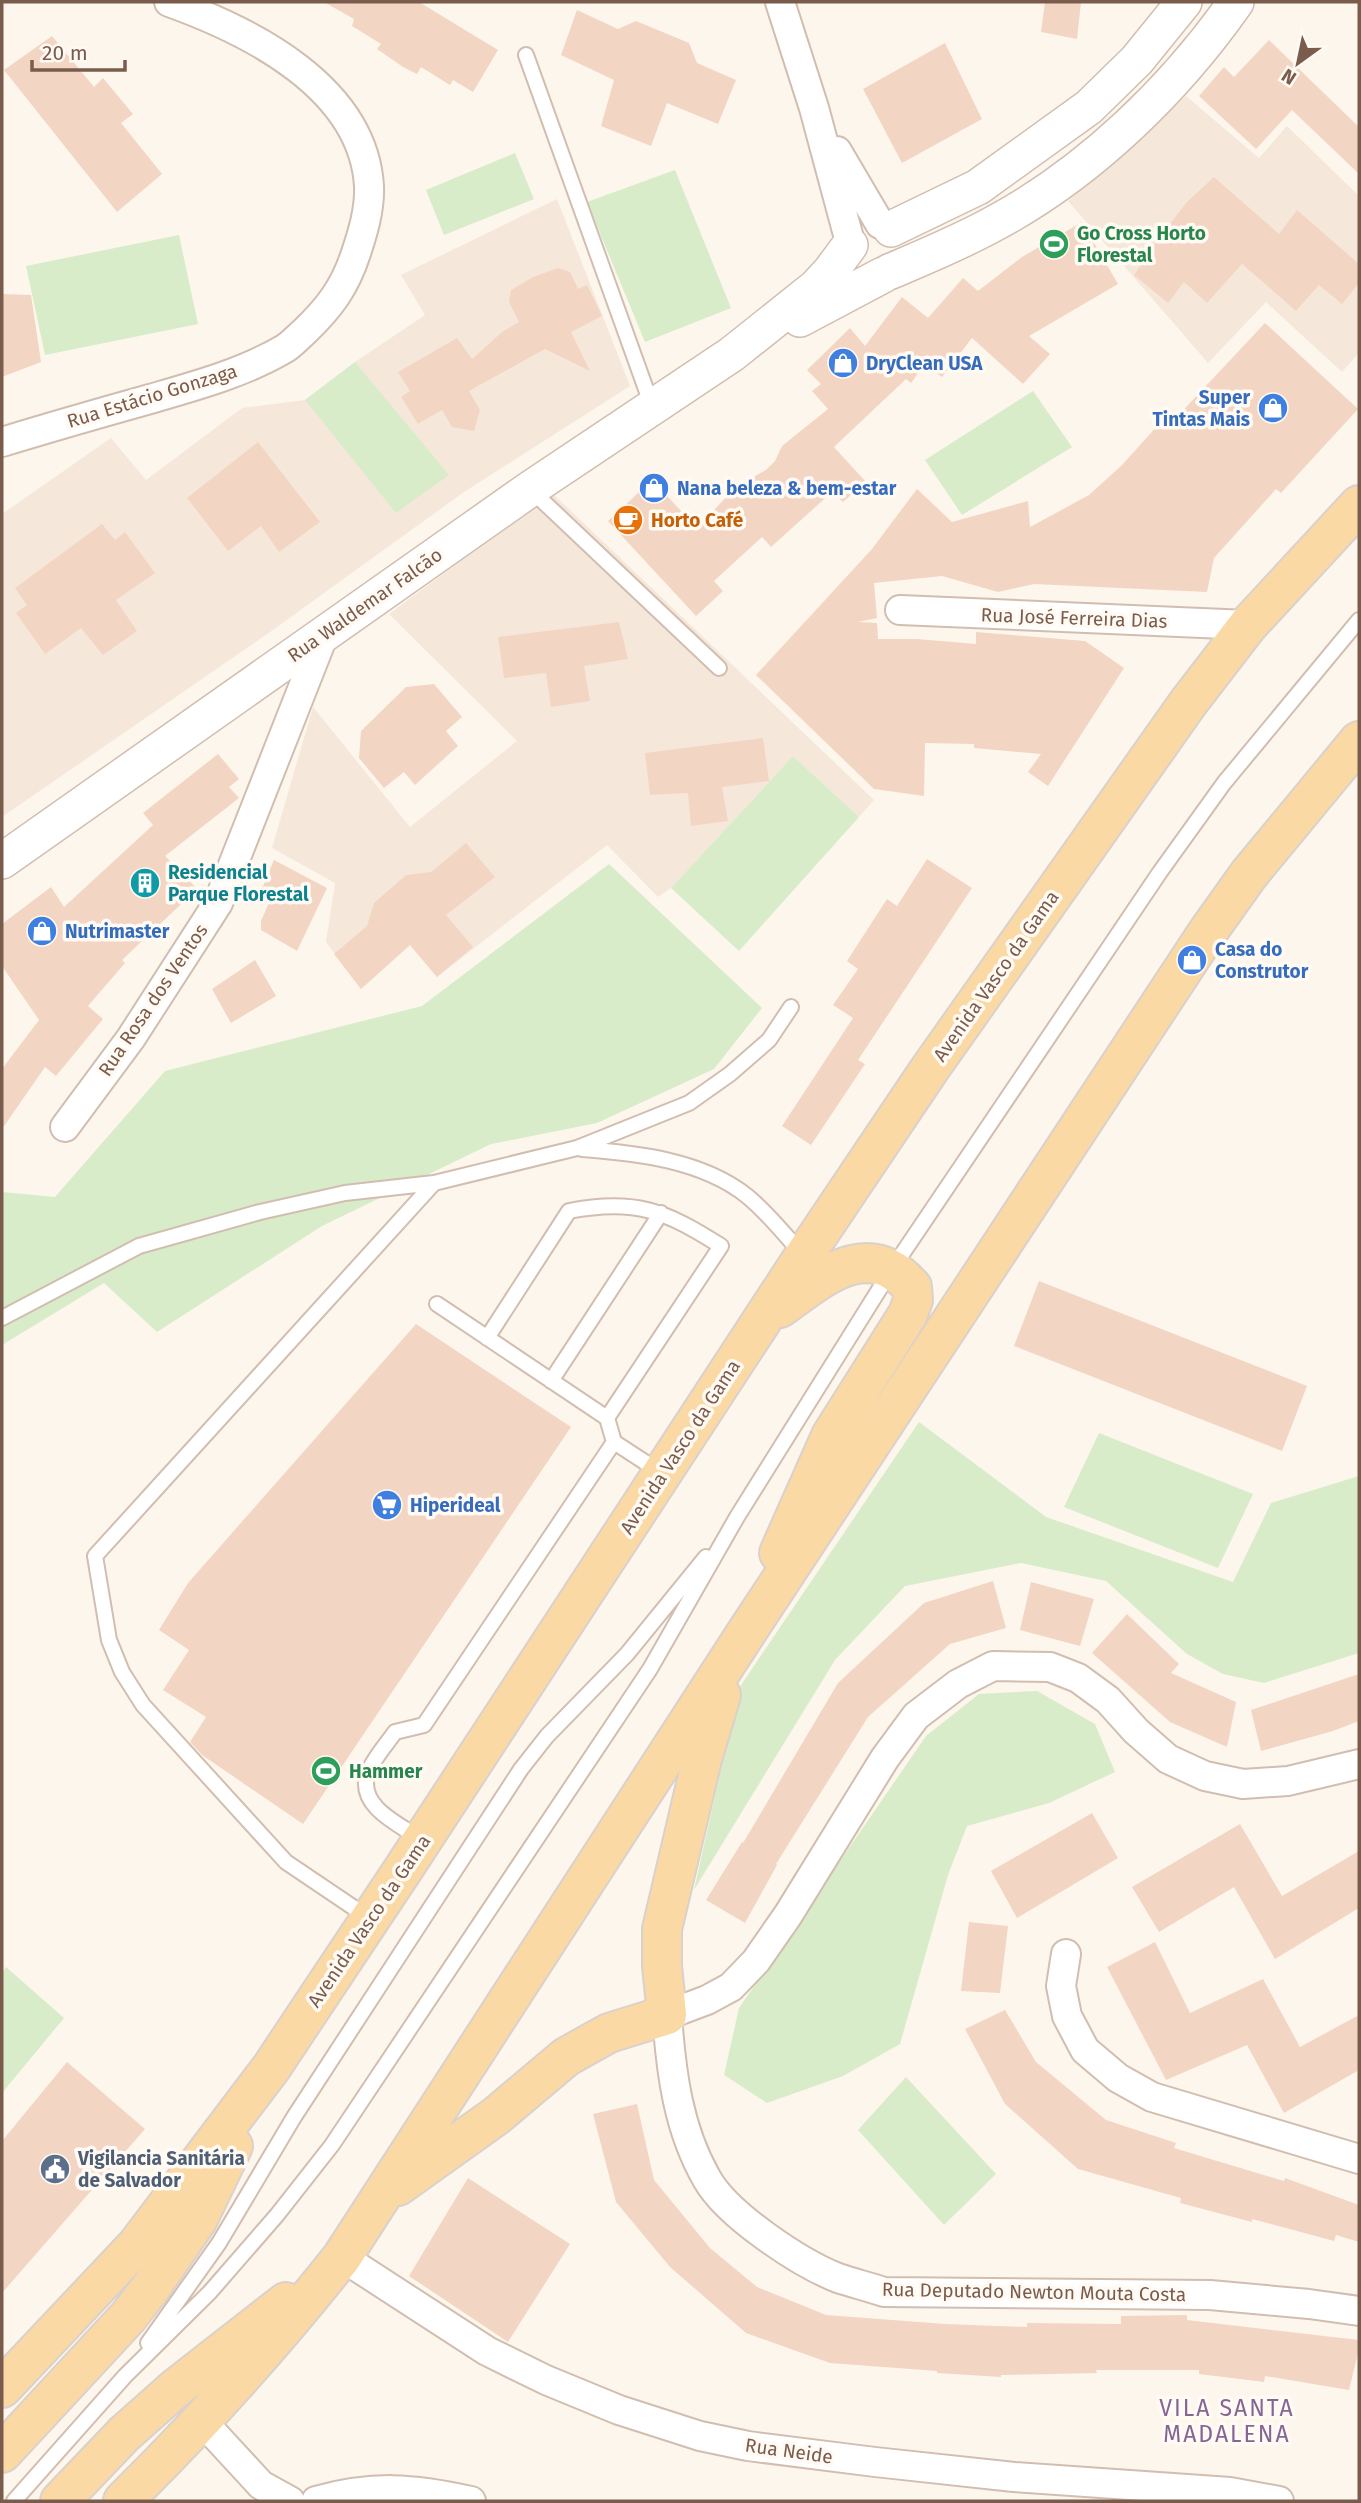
<svg xmlns="http://www.w3.org/2000/svg" width="1361" height="2503" font-family="'Fira Sans',sans-serif">
<rect width="100%" height="100%" fill="#fdf6ec"/>
<path fill="#f5e8da" d="M1186 96 1259 158 1287 126 1359 196V353L1342 372 1266 302 1208 363 1068 201Z
M557 199 630 386 464 492 270 632 2 817V514L111 438 146 480 242 408 305 400 355 362 425 315 401 275Z
M552 493 874 800 859 817 793 756 671 888 658 897 607 845 437 977 410 945 361 989 326 942 335 883 272 848 313 707 410 827 517 741 389 614Z"/>
<path fill="#d8ecc9" d="M515 153 534 199 444 235 426 190Z
M675 170 731 308 645 342 587 202Z
M179 235 198 324 45 355 26 266Z
M355 362 449 475 396 513 305 400Z
M1033 391 1072 447 962 515 925 460Z
M793 756 859 817 739 951 671 888Z
M609 864 762 1008 714 1069 597 1123 491 1144 322 1226 157 1332 104 1283 2 1345V1192L55 1197 165 1071 422 1006Z
M919 1422 1046 1517 1233 1582 1271 1503 1359 1476V1653L1264 1683 1223 1674 1187 1654 1106 1581 1021 1563 905 1586 835 1660 694 1890 739 1688Z
M1099 1433 1253 1494 1218 1568 1064 1507Z
M1037 1691 1095 1724 1115 1772 1049 1803 967 1826 948 1875 900 2044 843 2076 767 2103 724 2075 739 2008 926 1736 979 1694Z
M6 1967 64 2018 2 2093V1973Z
M906 2077 996 2174 944 2225 858 2130Z"/>
<path fill="#f3d5c3" d="M324 2H419L498 50 473 92 453 80 450 85 421 67 417 74 403 67 377 49 381 44 352 26 354 19Z
M1045 2H1081L1077 39 1041 32Z
M577 10 618 29 636 21 689 43 697 63 736 80 718 124 667 103 651 146 601 126 614 80 561 55Z
M52 36 94 87 103 78 133 114 121 123 162 174 117 212 4 70Z
M1269 40 1359 127V174L1292 110 1256 149 1199 96 1224 67 1234 77Z
M945 43 982 119 902 163 863 89Z
M1214 177 1279 234 1297 210 1359 264V283L1342 304 1319 285 1296 311 1242 264 1207 303 1184 282 1168 303 1134 275 1158 239 1187 202Z
M1082 222 1118 284 1029 336 1050 354 1023 384 972 338 942 377 924 365 911 383 906 379 834 447 866 482 843 502 832 492 771 547 762 537 714 581 723 591 696 616 608 521 652 480 697 528 731 492 741 484 766 470 775 461 782 446 828 409 812 391 821 384 807 370 850 328 865 346 902 297 928 318 963 278 978 291 1022 257Z
M558 268 570 272 578 289 587 285 602 316 571 332 590 371 545 349 469 391 480 410 474 431 452 427 442 410 418 424 401 397 410 391 398 372 457 338 472 359 502 332 519 322 509 302 511 290 533 277Z
M2 294 31 295 41 362 2 377Z
M1265 323 1358 409 1281 493 1276 489 1214 558 1207 592 1034 584 998 592 942 576 874 583 877 618 858 622 877 623 878 639H917L976 644V632L1085 641 1124 668 1048 786 1028 772 1041 754 974 748V744L925 743 924 796 874 789 756 675 872 549 917 489 952 522 1028 501 1030 527 1089 495 1122 465 1168 414 1174 420Z
M258 442 320 522 279 552 261 526 228 551 187 498Z
M102 524 115 540 125 532 155 573 116 600 137 631 103 655 81 628 45 654 16 613 27 605 15 588Z
M619 622 628 659 584 666 590 701 551 707 546 673 504 678 498 637Z
M434 684 462 717 446 731 458 746 415 785 404 772 384 788 359 758 361 731 406 687Z
M763 738 769 781 722 787 728 821 691 826 688 793 650 795 645 753Z
M218 754 239 779 229 787 239 798 165 856 197 889 122 960 125 963 88 1006 103 1019 56 1076 45 1067 2 1129V1069L39 1020 2 966V924L51 887 64 907 153 825 143 813Z
M466 843 495 877 446 915 473 947 437 977 410 945 361 989 334 954 367 926 374 903 406 875 431 872Z
M927 859 972 888 858 1060 865 1064 811 1145 782 1126 853 1018 833 1005 858 969 847 961 887 899 897 906Z
M274 860 327 888 297 951 261 930V921L271 898 261 891Z
M255 960 276 996 231 1023 212 989Z
M1039 1281 1307 1386 1282 1451 1014 1346Z
M416 1324 571 1427 303 1824 202 1755 190 1742 206 1717 163 1690 189 1650 159 1630 188 1583Z
M993 1581 1006 1628 950 1644 868 1717 776 1864 777 1865 745 1923 706 1900 742 1842 743 1843 838 1683 924 1603Z
M1031 1582 1094 1599 1080 1646 1020 1630Z
M1127 1614 1179 1664 1171 1673 1236 1702 1227 1747 1170 1722 1092 1653Z
M1359 1674V1721L1333 1731 1261 1751 1251 1710Z
M1092 1813 1118 1858 1017 1918 991 1871Z
M1240 1824 1282 1896 1359 1851V1908L1275 1959 1234 1887 1159 1932 1132 1887Z
M969 1922 1008 1926 1000 1993 961 1991Z
M1155 1942 1190 2013 1263 1979 1300 2047 1359 2015V2070L1284 2113 1247 2045 1166 2080 1107 1967Z
M1005 2010 1036 2062 1106 2120 1176 2143 1174 2148 1284 2181 1285 2178 1359 2205V2242L1336 2235 1334 2241 1252 2219V2222L1180 2203 1181 2198 1078 2169 1005 2104 965 2029Z
M67 2062 145 2129 2 2293V2141Z
M637 2104 654 2180 710 2248 757 2287 826 2315 945 2324 1027 2327V2323L1121 2324V2316L1187 2315V2320L1359 2340V2349L1349 2390 1265 2376 1264 2382 1199 2374V2370H1096L1097 2373 1001 2375V2377L937 2373V2371L830 2363 746 2333 670 2267 616 2202 593 2114Z
M468 2178 570 2244 508 2342 409 2276Z"/>
<g fill="none" stroke-linecap="round" stroke-linejoin="round">
<g stroke="#d1beb0" stroke-width="18">
<path id="service" d="M526 55 652 406
M531 490 719 668
M582 1149C636 1153 702 1160 747 1196 768 1213 785 1235 803 1255
M437 1304 607 1418
M2 1318 139 1246 260 1212 345 1193 434 1183
M487 1338 569 1211C635 1198 666 1211 721 1246L607 1418 614 1442
M551 1381 661 1213
M421 1839C400 1825 356 1806 368 1773 373 1759 386 1745 395 1732L424 1725 614 1442 660 1472
M369 1918 286 1862 143 1705 122 1672 109 1640 95 1556 434 1183 577 1148 689 1103 730 1074 769 1040 791 1007
M148 2343 219 2243 294 2117 521 1769 547 1736 627 1654 706 1557
M14 2501 125 2376 210 2292 277 2215 332 2145 650 1669 737 1517 892 1269 1160 872 1224 783 1359 620"/>
</g>
<g stroke="#d1beb0" stroke-width="32">
<path id="minor" d="M780 2 814 108 850 242
M837 151 880 224
M2 442C51 427 100 413 150 399 195 386 243 373 284 349 291 345 298 337 304 332 330 307 345 287 356 253 363 232 370 209 369 186 363 87 250 31 169 2
M900 610 1248 625
M65 1127 131 1038 218 903 324 634
M1359 1764 1288 1781 1243 1784 1205 1776 1168 1759 1136 1731 1108 1700 1078 1678 1050 1667 993 1666 958 1684 916 1716 885 1758 788 1915 756 1961 731 1987 707 2000 667 2015C671 2072 678 2129 707 2179 727 2215 800 2263 838 2278 853 2283 869 2287 884 2292L1210 2295 1309 2304 1359 2311
M1066 1954 1061 1986 1067 2016 1085 2050 1118 2078 1152 2097 1359 2159
M342 2257 487 2351 546 2380 619 2410 700 2436 748 2446 875 2462 1014 2477 1230 2492 1279 2501
M202 2421 261 2485 290 2501
M316 2501C373 2485 413 2488 471 2501"/>
</g>
<g stroke="#d1beb0" stroke-width="38">
<path id="tertiary" d="M891 229 978 187 1089 107 1137 60 1184 2
M889 272C924 257 961 242 995 223 1090 172 1175 89 1236 2
M800 319 883 275
M2 861 530 489 732 354 816 287 830 272 850 245"/>
</g>
<g stroke="#dad1cd" stroke-width="42">
<path id="primary" d="M779 1553 831 1436 908 1314 913 1300 912 1287C867 1236 822 1278 780 1308
M398 2186 496 2116 566 2057 609 2033 667 2015 662 1966V1929L702 1759 721 1695
M2 2388 137 2245 271 2068 404 1868 804 1256 929 1070 1188 703 1248 625 1359 505
M2 2453 128 2317 152 2286 198 2219 233 2146
M60 2501 124 2434 177 2387 286 2302
M123 2501C202 2423 273 2344 342 2257L746 1633 1207 933 1249 874 1359 741"/>
</g>
<use href="#service" stroke="#fff" stroke-width="14"/>
<use href="#minor" stroke="#fff" stroke-width="28"/>
<use href="#tertiary" stroke="#fff" stroke-width="35"/>
<use href="#primary" stroke="#fbd9a5" stroke-width="38"/>
</g>
<defs>
<g id="stadium-disc" transform="scale(1.575)"><circle r="9.5" fill="#2e9e5b" stroke="#fffaf3"/><path d="M0-5a6.5 5 0 1 0 0 10a6.5 5 0 1 0 0-10ZM-3.5-1.8h7v3.6h-7Z" fill="#fff"/></g>
<g id="shop-disc" transform="scale(1.575)"><circle r="9.5" fill="#3f7fe0" stroke="#fffaf3"/><path d="M-5-2.5h2.3a2.7 3.5 0 0 1 5.4 0H5L5.5 6h-11ZM-1.5-2.5h3a1.5 2.3 0 0 0-3 0Z" fill="#fff"/></g>
<g id="cafe-disc" transform="scale(1.575)"><circle r="9.5" fill="#e8710a" stroke="#fffaf3"/><path d="M-5.5-4.5H6V0H3Q3 3.5 0 3.5H-2.5Q-5.5 3.5-5.5 0ZM3-3.2v2h1.7v-2ZM-6 4.5H4V6H-6Z" fill="#fff"/></g>
<g id="building-disc" transform="scale(1.575)"><circle r="9.5" fill="#0f9aa8" stroke="#fffaf3"/><path d="M-4-6H4V6H1V3H-1V6H-4ZM-2.5-4.3h1.7v1.8h-1.7ZM.8-4.3h1.7v1.8H.8ZM-2.5-1h1.7V.8h-1.7ZM.8-1h1.7V.8H.8Z" fill="#fff"/></g>
<g id="supermarket-disc" transform="scale(1.575)"><circle r="9.5" fill="#3f7fe0" stroke="#fffaf3"/><path d="M-6-5.5h2.5l.6 2H6L4.5 2H-2.5L-4.4-4H-6ZM-1.5 3.2a1.3 1.3 0 1 0 .1 0ZM3 3.2a1.3 1.3 0 1 0 .1 0Z" fill="#fff"/></g>
<g id="civic-disc" transform="scale(1.575)"><circle r="9.5" fill="#5c6f8a" stroke="#fffaf3"/><path d="M-.6-6.5H3V-4.5H.6V-3L4-1V1h2V6H-6V1h2V-1L-.6-3ZM-1.2 2.5V6h2.4V2.5Z" fill="#fff"/></g>
</defs>
<g fill-rule="evenodd">
<use href="#stadium-disc" x="1054" y="244"/>
<use href="#shop-disc" x="843" y="363"/>
<use href="#shop-disc" x="1273" y="408"/>
<use href="#shop-disc" x="654" y="488"/>
<use href="#cafe-disc" x="628" y="520"/>
<use href="#building-disc" x="145" y="883"/>
<use href="#shop-disc" x="42" y="931"/>
<use href="#shop-disc" x="1192" y="960"/>
<use href="#supermarket-disc" x="387" y="1505"/>
<use href="#stadium-disc" x="326" y="1771"/>
<use href="#civic-disc" x="55" y="2169"/>
</g>
<g text-anchor="middle" dominant-baseline="central" stroke-width="7" stroke-linejoin="round" paint-order="stroke">
<g font-size="19" font-weight="bold" fill="#27864d" stroke="#fffaf3" text-anchor="start">
<text x="1077" y="233">Go Cross Horto<tspan x="1077" dy="22">Florestal</tspan></text>
<text x="349" y="1771">Hammer</text>
</g>
<g font-size="19" font-weight="bold" fill="#366cbe" stroke="#fffaf3" text-anchor="start">
<text x="866" y="363">DryClean USA</text>
<text x="1250" y="397" text-anchor="end">Super<tspan x="1250" dy="22">Tintas Mais</tspan></text>
<text x="677" y="488">Nana beleza &amp; bem-estar</text>
<text x="65" y="931">Nutrimaster</text>
<text x="1215" y="949">Casa do<tspan x="1215" dy="22">Construtor</tspan></text>
<text x="410" y="1505">Hiperideal</text>
</g>
<g font-size="19" fill="#7a5c4d" stroke="#fffaf3">
<text transform="translate(152 396) rotate(-17)">Rua Estácio Gonzaga</text>
<text transform="translate(365 605) rotate(-35)">Rua Waldemar Falcão</text>
<text transform="translate(1074 618) rotate(2)">Rua José Ferreira Dias</text>
<text transform="translate(996 976) rotate(-55)">Avenida Vasco da Gama</text>
<text transform="translate(153 1000) rotate(-56)">Rua Rosa dos Ventos</text>
<text transform="translate(680 1447) rotate(-57)">Avenida Vasco da Gama</text>
<text transform="translate(369 1921) rotate(-56)">Avenida Vasco da Gama</text>
<text transform="translate(1034 2292) rotate(1)">Rua Deputado Newton Mouta Costa</text>
<text transform="translate(789 2451) rotate(8)">Rua Neide</text>
</g>
<g font-size="19" font-weight="bold" fill="#c56008" stroke="#fffaf3" text-anchor="start">
<text x="651" y="520">Horto Café</text>
</g>
<g font-size="19" font-weight="bold" fill="#0d838f" stroke="#fffaf3" text-anchor="start">
<text x="168" y="872">Residencial<tspan x="168" dy="22">Parque Florestal</tspan></text>
</g>
<g font-size="19" font-weight="bold" fill="#4e5e75" stroke="#fffaf3" text-anchor="start">
<text x="78" y="2158">Vigilancia Sanitária<tspan x="78" dy="22">de Salvador</tspan></text>
</g>
<g font-size="23" letter-spacing="2" fill="#846695" stroke="#fffaf3">
<text x="1227" y="2408">VILA SANTA<tspan x="1227" dy="26">MADALENA</tspan></text>
</g>
</g>
<rect width="1361" height="2503" fill="none" stroke="#7a5c4d" stroke-width="7"/>
<g transform="translate(1298 63) rotate(213)" stroke="#fffaf3" stroke-width="5" paint-order="stroke">
<path d="M0-5L12 26L0 18L-12 26Z" fill="#7a5c4d"/>
<text y="-10" font-size="19" font-weight="bold" text-anchor="middle" fill="#7a5c4d">N</text>
</g>
<path d="M32 60v10h93v-10" fill="none" stroke="#7a5c4d" stroke-width="3.5"/>
<text x="42" y="60" font-size="21" fill="#7a5c4d" stroke="#fffaf3" stroke-width="5" paint-order="stroke">20 m</text>
</svg>
